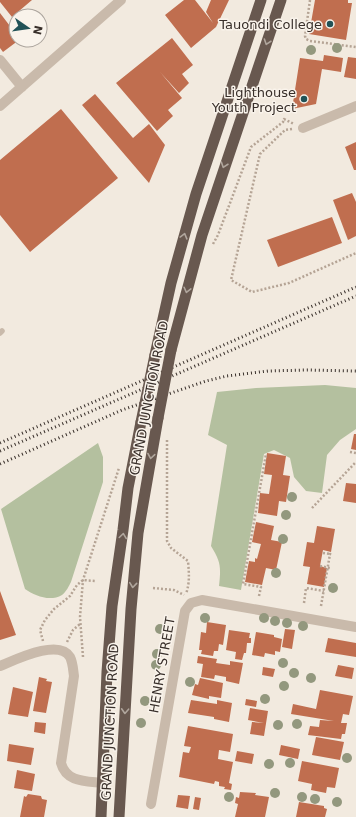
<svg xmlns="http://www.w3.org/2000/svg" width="356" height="817" font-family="'DejaVu Sans',sans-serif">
<rect width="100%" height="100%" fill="#f2eadf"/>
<path fill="#b4c09f" d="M325 385 356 388V429L340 440 327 455 322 493 306 491 294 477 290 458 274 450 264 454 241 590 219 586C221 567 221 562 211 546L227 445 208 435 217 392 256 388Z
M98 443 103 457V482L71 582C69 586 66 592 62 595 50 602 35 596 25 589L1 509Z"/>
<path fill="#c06e4f" d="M0 0H32L12 17 0 2Z
M184 0H195L213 23 206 12 211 0H229L216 27 191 48 165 15Z
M315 0H348V3H352L346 40 309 34Z
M0 13 16 34V40H19L3 52 0 48Z
M172 38 193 65 182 74 189 83 179 93 160 72 182 98 168 110 173 116 157 131 116 83Z
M324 55 343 58 341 72 322 69 316 104 292 109 300 58 323 61Z
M348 57 356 58V79L344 77Z
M95 94 133 138 149 124 165 145 149 183 82 105Z
M61 109 118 178 30 252 0 215V160Z
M356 142V170H354L345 147Z
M352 193 356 202V236L348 240 333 200Z
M332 217 342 243 278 267 267 240Z
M354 434H356V450L351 449Z
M267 453 286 456 283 475 290 476 286 502 279 501 277 516 258 513 260 493 269 494 272 475 264 474Z
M346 483 356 484V503L343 501Z
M256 522 274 526 271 540 282 542 276 570 266 568 262 585 245 582 249 561 255 562V558L257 559 261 544 252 542Z
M317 526 335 529 331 552 323 550 320 566 327 568 324 587 307 584 310 567 303 566 307 542 314 543Z
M0 591 16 635 0 640Z
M207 622 226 625 223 645 219 644 218 651H214L213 656 201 654 202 650H199L201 632 206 633Z
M285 629 295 630 292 649 282 647Z
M229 630 250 633 249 638H251V643H247L246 653H244L242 660 235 659 236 652 226 650Z
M256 632 274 635V637L282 639 280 652 275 651V655L265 653 264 657 252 655Z
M328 638 356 643V657L325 652Z
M198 656 217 659 216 663 230 665V661L243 663 239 684 226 681V677L215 675 214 679 201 677 203 664 197 663Z
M338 665 354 668 352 679 335 676Z
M263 667 275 669 273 677 262 675Z
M39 677 47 679 46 681 52 682 46 713 33 711Z
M200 678 223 683 221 698 209 696V699L192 695 195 684 198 685Z
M13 687 33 692 28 717 8 714Z
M320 690 353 696 349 715 343 714 341 723H347L345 734H342L341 739 308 735 310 726 319 727 320 720 334 721 291 714 293 704 316 709Z
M246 699 257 701 256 707 245 705Z
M191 700 217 704V700L232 703 229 722 214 719V717L188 713Z
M250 708 268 711 264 736 250 734 252 722 264 723 248 720Z
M35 722 46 723 45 734 34 732Z
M188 726 233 734 230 752 219 750 218 759 233 762 229 783 232 784 231 790 224 789 225 787 219 786V782L215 781 214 784 179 777 183 752 189 753 191 747 184 746Z
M316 737 344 742 340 760 312 755Z
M9 744 34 748 31 765 7 761Z
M281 745 300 749 298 759 279 755Z
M237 751 254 754 252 764 235 761Z
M302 761 339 768 335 788 327 787 326 793 311 790 312 784 298 781Z
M17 770 35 774 32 791 14 788Z
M240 792 256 793 255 795 269 797 265 817H235L238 804 235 803 236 797 239 798Z
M28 794 41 796 42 799 47 800 44 817H20L24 796 26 797Z
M178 795 190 796 188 809 176 807Z
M195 797 201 798 199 810 193 809Z
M299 802 324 806V808L327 809 325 817H296Z"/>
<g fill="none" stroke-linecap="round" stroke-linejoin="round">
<path stroke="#b5a495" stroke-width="2.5" stroke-dasharray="2 2" stroke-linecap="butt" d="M310 0 305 36 306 39 310 41 356 47
M292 129 285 130 260 154 231 280 252 292 289 283 356 253
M213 244 218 235 251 147 283 122 284 119 294 124
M167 440V541L171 548 188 561C189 573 190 582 186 594
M350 452 356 453
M312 508 355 463
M323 553 330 554
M320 566 330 568
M153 588 174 590 184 595
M259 596 261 587 243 584 266 454
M304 603 306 588 324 591
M321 606 330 554 333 555
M43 641 40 630 45 620 54 609 70 596 77 585 83 580 95 581
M67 642 73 630 80 624
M83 657 80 617 83 580 119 468"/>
<path stroke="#c9baab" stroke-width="5.5" d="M0 333 2 331"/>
<path stroke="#c9baab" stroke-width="10" d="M0 60 22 87
M0 106 121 0
M303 128 356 106
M0 666C15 660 59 638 70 657 73 663 73 670 74 676L61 763C66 782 85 781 102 783
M151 804 185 611 191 603 202 600 356 627"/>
<path stroke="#68584f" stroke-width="11" d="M171 350 202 235 281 0
M155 355 171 283 196 194 261 0
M101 817 107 672 112 606 123 530 128 488 141 422
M119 817 131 609 138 533 158 418"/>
<path stroke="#382f2a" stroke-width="3" stroke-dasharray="1 3" stroke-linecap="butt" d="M0 443 356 287
M0 451 356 296
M0 464 122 410 206 381 227 376 268 371 307 370 356 371"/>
<path stroke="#68584f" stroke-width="11" d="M158 418 171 350
M141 422 155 355"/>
</g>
<g fill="#93987e">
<circle cx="337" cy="48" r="5"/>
<circle cx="311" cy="50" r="5"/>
<circle cx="292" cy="497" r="5"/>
<circle cx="286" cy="515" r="5"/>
<circle cx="283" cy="539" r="5"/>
<circle cx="276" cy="573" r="5"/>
<circle cx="333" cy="588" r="5"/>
<circle cx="205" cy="618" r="5"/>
<circle cx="264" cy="618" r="5"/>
<circle cx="275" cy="621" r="5"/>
<circle cx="287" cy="623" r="5"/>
<circle cx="303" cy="626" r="5"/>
<circle cx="160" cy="629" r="5"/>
<circle cx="157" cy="654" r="5"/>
<circle cx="283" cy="663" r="5"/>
<circle cx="156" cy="665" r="5"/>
<circle cx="294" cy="673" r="5"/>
<circle cx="311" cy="678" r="5"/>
<circle cx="190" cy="682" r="5"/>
<circle cx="284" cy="686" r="5"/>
<circle cx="265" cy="699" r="5"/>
<circle cx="145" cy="701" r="5"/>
<circle cx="141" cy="723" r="5"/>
<circle cx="297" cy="724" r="5"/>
<circle cx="278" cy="725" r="5"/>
<circle cx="347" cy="758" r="5"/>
<circle cx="290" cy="763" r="5"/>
<circle cx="269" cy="764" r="5"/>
<circle cx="275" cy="793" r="5"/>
<circle cx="229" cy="797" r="5"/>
<circle cx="302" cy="797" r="5"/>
<circle cx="315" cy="799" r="5"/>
<circle cx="337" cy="802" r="5"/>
</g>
<defs><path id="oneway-chevron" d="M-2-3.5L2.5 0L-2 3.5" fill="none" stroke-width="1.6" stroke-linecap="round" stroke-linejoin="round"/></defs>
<g stroke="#b0a69d">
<use href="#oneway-chevron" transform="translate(267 42) rotate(109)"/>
<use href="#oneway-chevron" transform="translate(224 165) rotate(109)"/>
<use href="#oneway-chevron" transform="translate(184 236) rotate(-75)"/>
<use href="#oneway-chevron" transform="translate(187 290) rotate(104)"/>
<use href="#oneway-chevron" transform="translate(151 456) rotate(99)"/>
<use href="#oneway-chevron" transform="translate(123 536) rotate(-82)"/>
<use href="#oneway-chevron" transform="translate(133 585) rotate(96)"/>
<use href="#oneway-chevron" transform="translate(125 711) rotate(93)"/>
</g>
<g fill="#215257" stroke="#f9f3eb" stroke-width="1.5">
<circle cx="330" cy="24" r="4"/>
<circle cx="304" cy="99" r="4"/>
</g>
<g text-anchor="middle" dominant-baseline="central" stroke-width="3" stroke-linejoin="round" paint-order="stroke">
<g font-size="13" fill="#382f2a" stroke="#f9f3eb" text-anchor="end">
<text x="322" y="24">Tauondi College</text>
<text x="296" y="92">Lighthouse<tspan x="296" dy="15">Youth Project</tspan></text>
</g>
<g font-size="13" fill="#382f2a" stroke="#f9f3eb">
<text transform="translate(149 398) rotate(-79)">GRAND JUNCTION ROAD</text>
<text transform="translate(162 665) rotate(-80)">HENRY STREET</text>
<text transform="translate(110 722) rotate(-87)">GRAND JUNCTION ROAD</text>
</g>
</g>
<g transform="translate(28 28) rotate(103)"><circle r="19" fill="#f9f3eb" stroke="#aca59e"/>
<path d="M0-3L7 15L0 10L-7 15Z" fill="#215257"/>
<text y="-6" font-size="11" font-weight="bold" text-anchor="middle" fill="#382f2a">N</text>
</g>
</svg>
